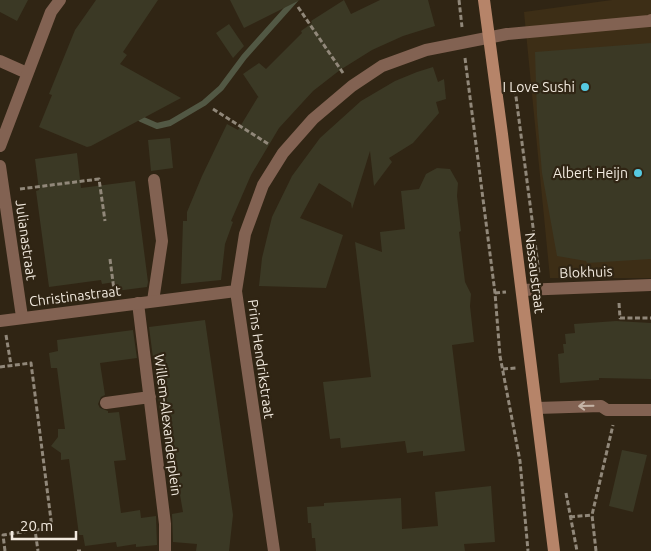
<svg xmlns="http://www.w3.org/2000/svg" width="651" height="551" font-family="Ubuntu,sans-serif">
<rect width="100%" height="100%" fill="#302514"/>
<path fill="#3d2e16" d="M612 0H651V278H550L524 12Z"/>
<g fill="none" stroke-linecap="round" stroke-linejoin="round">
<path stroke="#525844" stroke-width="6" d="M141 119 157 126 170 123 204 103 221 88 244 57 295 0"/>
</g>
<path fill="#3b3925" d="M0 0H28L17 21 0 12Z
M96 0H158L123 52 127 55 120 64 181 98 91 146 87 147 39 127 52 95 49 94 75 30Z
M230 0H300L244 28Z
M344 0 351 14 380 0H428L435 26 403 36 372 50 340 70 313 91 279 128 251 175 231 221 233 222 225 244 221 280 181 284 183 221H187V212L202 176 227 124 238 130 258 97 259 98 243 74 259 63 266 69 302 33 301 31 312 23 311 21Z
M229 24 244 46 233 58 216 33Z
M651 43V259L587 263 586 261 557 256 542 173 537 115 535 52Z
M433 67 438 82 444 79 446 99 436 102 439 113 413 143 389 158 392 162 374 186 370 151 352 209 351 203 319 183 300 218 343 235 326 288 259 286 262 258 272 217 292 176 320 138 361 101 395 81 417 72Z
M170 138 173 168 151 171 148 140Z
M77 153 81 188 135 181 148 282 147 287 116 291 115 282 102 284 101 280 49 287 36 191 39 190 35 159Z
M437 168 450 169 458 183 457 196 461 231 459 232 465 282 471 294 470 306 474 342 452 345 465 451 423 456V451L407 453 405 441 341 448 340 438 330 439 323 382 371 377 355 242 382 252 380 232 405 229 401 191 419 189 426 174Z
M205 320 233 515 229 551H196L197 544 173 542 172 514 183 512 176 472 168 474 149 327Z
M616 321 651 323V379L599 378V380L560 383 558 354 564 353 563 344H566L565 334 575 333 574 324Z
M133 330 137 358 100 363 105 395 101 397 98 404 100 408 108 411V413L119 412 126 460 114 461 121 513 140 510 141 518 156 516 157 545 136 547V544L117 547 116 542 85 546 83 535H79L69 459 61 460V453L51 446 58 437V429H65L57 368H51L49 353 58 351 57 340Z
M622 450 647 455 633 512 609 506Z
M491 486 495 542 464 544 465 551H316L315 538H312L311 523H308L307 507 324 506V503L401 498 402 529 438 526 435 492Z"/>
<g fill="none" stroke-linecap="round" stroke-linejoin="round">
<path stroke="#91887a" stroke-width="3" stroke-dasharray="5 2.5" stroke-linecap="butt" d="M459 0 462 27
M298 7 343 73
M465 58 495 293 500 356 520 461 528 551
M515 89 539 273
M213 109 270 145
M20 189 99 179 105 221
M110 259 114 290
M495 293 506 292
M619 303 620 318H651
M6 335 11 365
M0 367 31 363 52 528 35 530
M503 369 516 368
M566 493 577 551
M570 517 592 515
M5 551 3 535 35 530 38 551
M77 551H81
M596 551 592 515 613 425"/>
<path stroke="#826252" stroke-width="12" d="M0 61 27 73
M153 301 162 241 154 180
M138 303 165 524V551
M106 403 150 397"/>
<path stroke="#826252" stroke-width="12" d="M0 146 51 12 60 0
M0 166 22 317
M522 290 651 285
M0 321 236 291
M537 408 601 406 607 410H651
M274 551 236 291 245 234 263 185 283 153 313 119 352 86 382 66 426 50 507 34 649 21 651 20"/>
<path stroke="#b68469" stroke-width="12" d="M484 0 502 134 554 551"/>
</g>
<defs><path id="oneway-shaft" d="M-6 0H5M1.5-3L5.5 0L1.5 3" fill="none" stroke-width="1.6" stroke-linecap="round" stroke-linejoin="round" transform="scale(1.25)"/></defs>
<use stroke="#c5b4a7" href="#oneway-shaft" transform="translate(586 406) rotate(179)"/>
<g fill="#56c9e1" stroke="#302514" stroke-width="2">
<circle cx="585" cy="87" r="5"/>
<circle cx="638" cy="173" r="5"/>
</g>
<g text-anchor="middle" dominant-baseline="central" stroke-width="4.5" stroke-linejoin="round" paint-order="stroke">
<g font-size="14" fill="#f2eadf" stroke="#302514" text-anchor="end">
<text x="575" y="87">I Love Sushi</text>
<text x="628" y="173">Albert Heijn</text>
</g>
<g font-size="14" fill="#f2eadf" stroke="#302514">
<text transform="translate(26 240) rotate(82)">Julianastraat</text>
<text transform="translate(586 272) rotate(-2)">Blokhuis</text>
<text transform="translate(535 273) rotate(83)">Nassaustraat</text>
<text transform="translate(75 296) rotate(-7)">Christinastraat</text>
<text transform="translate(261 359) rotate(82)">Prins Hendrikstraat</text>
<text transform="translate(168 425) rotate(83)">Willem-Alexanderplein</text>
</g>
</g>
<path d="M12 531v8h64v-8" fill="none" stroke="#f2eadf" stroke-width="2.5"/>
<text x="20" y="531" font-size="15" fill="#f2eadf" stroke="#302514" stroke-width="4" paint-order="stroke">20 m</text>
</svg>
